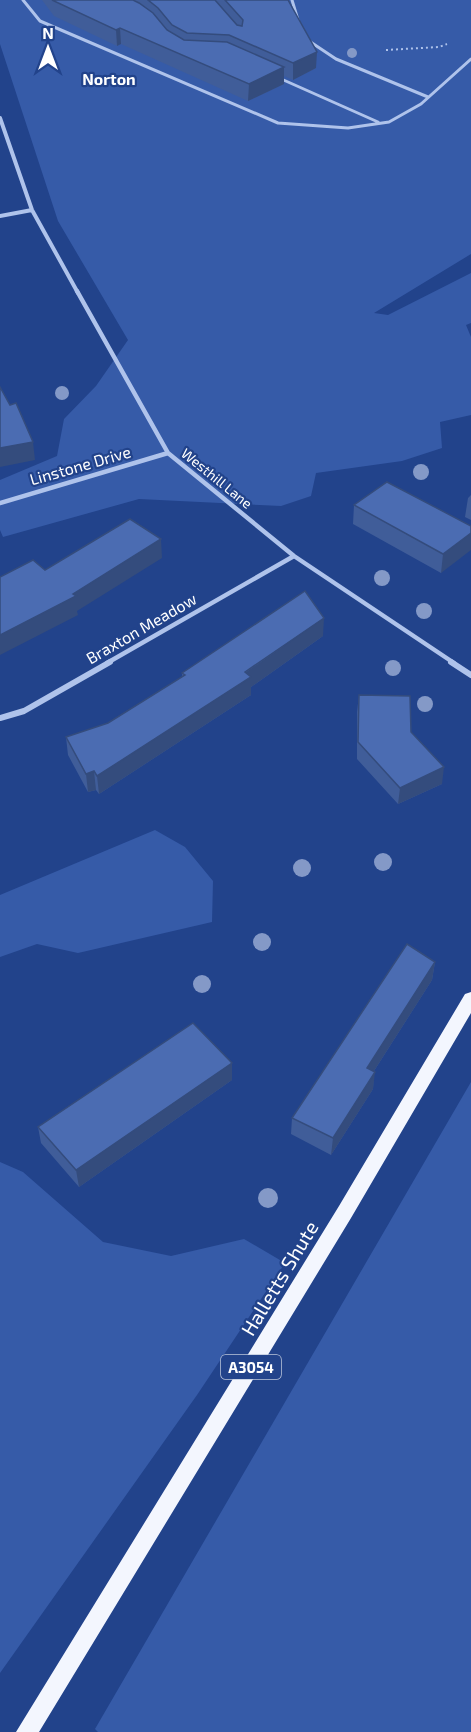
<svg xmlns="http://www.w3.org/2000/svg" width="471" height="1732" font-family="'Exo 2',sans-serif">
<rect width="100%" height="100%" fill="#22438b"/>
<path fill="#365ba8" d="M0 0H471V254L374 313 388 315 471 273V323L466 325 471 337V415L440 422 442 448 402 461 316 473 311 496 281 506 139 499 3 537 0 530V480L57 456 64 419 96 386 128 340 58 221 0 44Z
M155 830 185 847 213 881 212 922 78 953 37 944 0 957V895Z
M471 1082V1732H98L95 1729Z
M0 1162 23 1172 103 1242 171 1256 244 1239 285 1263 197 1395 0 1673Z"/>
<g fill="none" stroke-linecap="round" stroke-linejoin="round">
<path stroke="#afc3eb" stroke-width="2" stroke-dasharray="2 3" stroke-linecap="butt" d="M386 50 439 47 447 44"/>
<path stroke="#afc3eb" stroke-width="3" d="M23 0 40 21 278 123 348 128 389 122 421 104 471 59
M292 0 298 20
M309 41 336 59 428 97
M279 78 378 122"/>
<path stroke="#afc3eb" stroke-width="4" d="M0 118 32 210 78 293
M0 216 32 210"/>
<path stroke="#afc3eb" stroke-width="4.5" d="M77 291 168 453 294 556 454 663
M0 503 168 453
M107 663 294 556"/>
<path stroke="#afc3eb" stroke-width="6" d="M451 662 471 675
M0 718 24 711 110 662"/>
<path fill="#f3f6fe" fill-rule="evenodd" d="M471 992V1013L351 1218 39 1732H16L339 1206 465 994Z"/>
</g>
<g fill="#8499c7">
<circle cx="352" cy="53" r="5"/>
<circle cx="62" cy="393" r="7"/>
<circle cx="421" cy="472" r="8"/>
<circle cx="382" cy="578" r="8"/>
<circle cx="424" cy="611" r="8"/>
<circle cx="393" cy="668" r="8"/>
<circle cx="425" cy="704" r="8"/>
<circle cx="383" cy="862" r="9"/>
<circle cx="302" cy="868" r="9"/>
<circle cx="262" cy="942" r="9"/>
<circle cx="202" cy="984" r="9"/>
<circle cx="268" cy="1198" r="10"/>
</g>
<path fill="#405d99" d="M42 0H288L316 68 293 80 284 76V84L248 101 121 44 117 46 54 16Z
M471 495V520L465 517 468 498Z
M354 505 471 526 441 573 353 524Z
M323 636 251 687V695L99 794 96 790 88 792 68 755 66 737 108 723 182 677V673Z
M359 695 411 732 442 784 398 804 357 759V712Z
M435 962 432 980 374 1071 373 1089 331 1155 291 1134 292 1118Z
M232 1080 79 1187 41 1143 38 1127Z"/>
<path fill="#344c7d" d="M120 28 121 44 117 46 116 30Z
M317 52 316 68 293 80V63Z
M284 67V84L248 101 249 84Z
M33 442 35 460 0 467V448Z
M471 533V550L441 573 443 554Z
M161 539 162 558 77 611 78 615 0 655V635L73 594Z
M324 618 323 636 251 687V695L99 794 97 776Z
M444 767 442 784 398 804 400 788Z
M94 771 96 790 88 792 86 774Z
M435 962 432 980 365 1085 367 1068Z
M232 1063V1080L79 1187 76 1170Z
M375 1072 373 1089 331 1155 333 1138Z"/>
<path fill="#4b6cb2" stroke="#344c7d" stroke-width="1.5" d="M52 0H133L139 3 153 13 167 30 184 40 227 42 284 67 249 84 120 28 116 30Z
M148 0H215L237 25 242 26 243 20 225 0H288L317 52 293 63 229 35 187 33 172 25 158 8Z
M0 387 10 405 16 403 33 442 0 448Z
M387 482 471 526V533L443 554 354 505Z
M130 519 161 539 73 594 76 596 0 635V577L33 560 45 570Z
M305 591 324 618 245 672 251 677 97 776 94 771 86 774 66 737 108 723 185 675 182 673Z
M359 695 410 696 411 732 444 767 400 788 358 742Z
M407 944 435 962 367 1068 375 1072 333 1138 292 1118Z
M193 1023 232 1063 76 1170 38 1127Z"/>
<g text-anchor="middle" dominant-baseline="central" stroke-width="4.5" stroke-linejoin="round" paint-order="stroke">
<g font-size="14" fill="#fff" stroke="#22438b">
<text transform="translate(217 478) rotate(39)">Westhill Lane</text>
</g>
<rect fill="#22438b" stroke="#bdc7dc" stroke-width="1.5" x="221" y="1355" width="60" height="24" rx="4.5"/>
<g font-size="15" font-weight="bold" fill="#fff">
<text x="251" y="1367">A3054</text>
</g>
<g font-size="16" font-weight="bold" fill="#fff" stroke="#22438b">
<text x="109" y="78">Norton</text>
</g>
<g font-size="16" fill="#fff" stroke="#22438b">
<text transform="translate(80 465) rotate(-16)">Linstone Drive</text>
<text transform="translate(141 628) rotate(-30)">Braxton Meadow</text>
</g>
<g font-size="20" fill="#fff" stroke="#22438b">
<text transform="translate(279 1278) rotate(-59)">Halletts Shute</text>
</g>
</g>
<g transform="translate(48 48)" stroke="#22438b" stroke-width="4.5" paint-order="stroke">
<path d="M0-4.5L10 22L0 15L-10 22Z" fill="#ffffff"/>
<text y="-9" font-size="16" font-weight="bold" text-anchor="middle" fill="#ffffff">N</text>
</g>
</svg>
